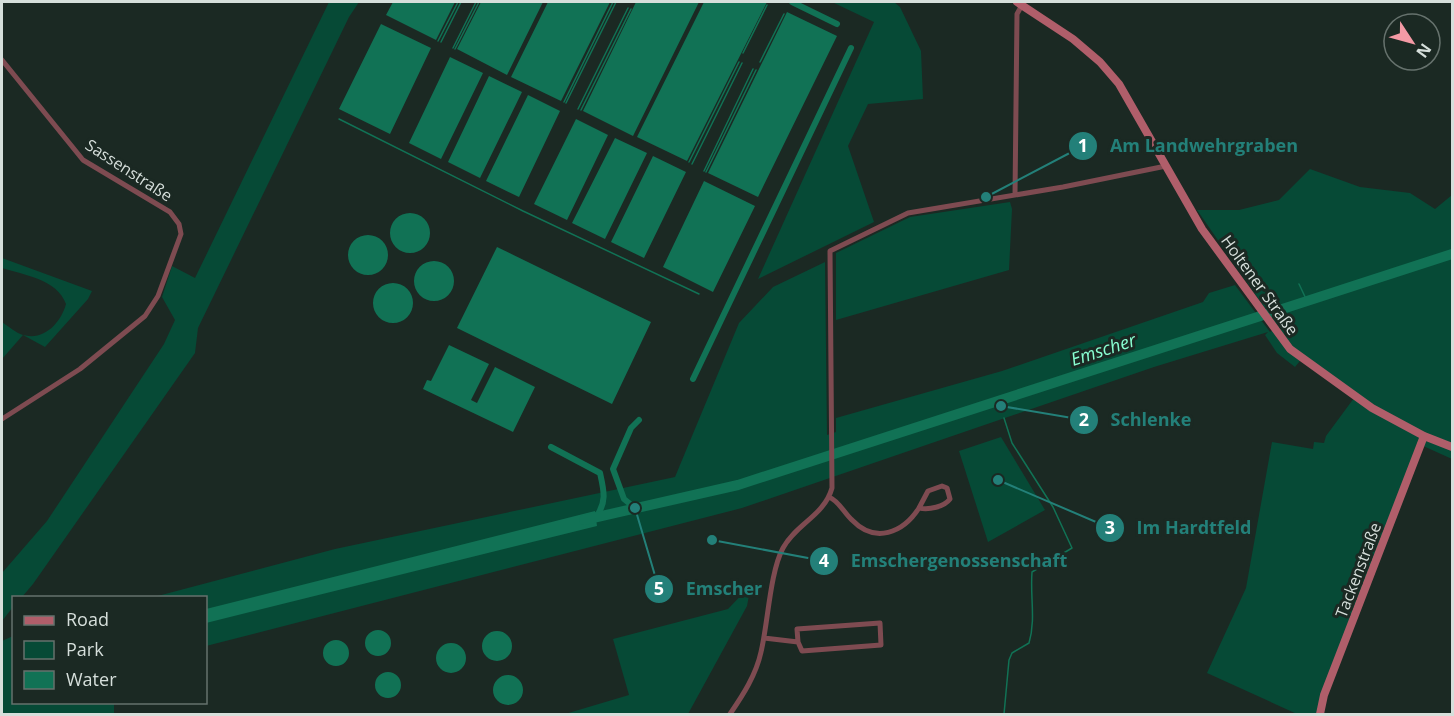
<svg xmlns="http://www.w3.org/2000/svg" width="1454" height="716" font-family="'Open Sans',sans-serif">
<rect width="100%" height="100%" fill="#1b2923"/>
<path fill="#064a36" d="M329 2H359L349 17 198 328 195 353 33 584 22 597 14 598 13 607 2 621V573L47 521 164 344 175 320 162 297 172 266 195 278Z
M832 2H894L900 7 921 51 923 99 868 104 848 146 874 222 758 279 874 22Z
M1310 169 1360 187 1410 193 1435 209 1452 195V459L1421 445 1318 714H1297L1207 673 1246 588 1272 442 1313 449 1314 442 1324 443 1326 436 1357 394 1304 356 1295 367 1277 353 1265 335 1268 332 1154 367 742 508 206 646V598H150L335 549 675 477 739 323 773 287 825 262 827 435 836 432V418L1002 371 1203 302 1209 293 1235 285 1270 332 1280 325 1276 324 1197 210H1239L1279 200Z
M1010 202 1012 209 1009 270 836 320V253L910 217Z
M2 258 92 291 88 299 45 347 23 335 2 359V322C8 326 16 333 23 335 45 341 61 322 66 304 57 279 24 275 2 268Z
M1001 437 1045 510 988 542 959 451Z
M751 585 747 606 688 714H565L629 695 613 639 728 609Z
M13 636 14 702 114 703V714H2V641Z"/>
<path fill="#117255" d="M393 2H455L436 40 386 15Z
M481 2H543L507 75 457 49Z
M548 2H610L561 101 511 77Z
M636 2H699L633 136 583 111Z
M704 2H767L687 161 637 137Z
M787 12 837 36 758 197 708 173Z
M381 24 431 48 390 134 339 109Z
M450 57 483 73 441 159 409 143Z
M489 76 522 92 480 178 448 162Z
M528 95 560 111 519 197 486 181Z
M576 119 608 135 567 220 534 204Z
M615 138 647 153 605 239 572 223Z
M653 156 686 172 644 258 611 242Z
M704 181 755 206 713 292 663 267Z
M390 233a20 20 0 1 1 40 0a20 20 0 1 1-40 0Z
M348 255a20 20 0 1 1 40 0a20 20 0 1 1-40 0Z
M497 247 651 322 612 404 457 328Z
M414 281a20 20 0 1 1 40 0a20 20 0 1 1-40 0Z
M373 303a20 20 0 1 1 40 0a20 20 0 1 1-40 0Z
M449 345 489 364 471 400 477 403 495 367 535 387 513 432 423 389 427 380 431 381Z
M595 511 597 526 206 623V609Z
M365 643a13 13 0 1 1 26 0a13 13 0 1 1-26 0Z
M482 646a15 15 0 1 1 30 0a15 15 0 1 1-30 0Z
M323 653a13 13 0 1 1 26 0a13 13 0 1 1-26 0Z
M436 658a15 15 0 1 1 30 0a15 15 0 1 1-30 0Z
M375 685a13 13 0 1 1 26 0a13 13 0 1 1-26 0Z
M493 690a15 15 0 1 1 30 0a15 15 0 1 1-30 0Z"/>
<g fill="none" stroke-linecap="round" stroke-linejoin="round">
<path stroke="#117255" stroke-width="1.5" d="M438 41 458 2
M441 42 461 2
M453 48 476 2
M455 49 479 2
M743 53 767 5
M760 62 784 14
M564 102 613 2
M566 103 616 2
M578 109 628 8
M581 110 631 9
M339 119 523 211 699 294
M689 162 739 62
M692 164 742 63
M704 171 753 69
M706 172 756 70
M1299 284 1307 301
M1000 401 1001 406
M1004 714 1009 660 1012 653 1029 643C1036 619 1030 597 1032 572L1072 548 1053 507 1012 443 1004 418"/>
<path stroke="#117255" stroke-width="6" d="M792 2 837 24
M693 379 851 48
M551 447 600 473C604 491 607 502 596 517
M635 508 624 499 613 469 631 428 639 420"/>
<path stroke="#117255" stroke-width="10" d="M584 520 738 485 1452 254"/>
<path stroke="#7e4b51" stroke-width="5" d="M2 60 83 160 170 212 179 224 181 234 158 296 145 316 80 369 2 419
M1015 195 1017 14 1022 5
M829 497C839 501 844 513 852 520 875 544 903 533 919 508 929 510 944 507 950 499L947 488 942 486 928 491 919 508
M880 623 881 645 802 651 798 642 797 629Z
M764 638 798 642
M730 714C743 695 756 675 761 652 768 623 770 572 783 548 797 523 824 516 832 488L830 251 908 213 1063 187 1166 166"/>
<path stroke="#b05e6a" stroke-width="8" d="M1017 2 1073 39 1100 62 1119 84 1202 229 1290 349 1372 408 1424 436 1452 447
M1320 714 1324 695 1424 436"/>
</g>
<g text-anchor="middle" dominant-baseline="central" stroke-width="6" stroke-linejoin="round" paint-order="stroke">
<g font-size="16" fill="#d6dfdb" stroke="#1b2923">
<text transform="translate(129 170) rotate(33)">Sassenstraße</text>
<text transform="translate(1260 285) rotate(54)">Holtener Straße</text>
<text transform="translate(1358 570) rotate(-69)">Tackenstraße</text>
</g>
<g font-size="18" font-style="italic" fill="#89ffd2" stroke="#1b2923">
<text transform="translate(1103 349) rotate(-18)">Emscher</text>
</g>
</g>
<path fill="none" stroke="#238079" stroke-width="2" d="M986 197L1083 146M1001 406L1084 420M998 480L1110 528M712 540L824 561M635 508L659 589"/>
<g fill="#238079" stroke="#1b2923" stroke-width="2">
<circle cx="986" cy="197" r="6"/>
<circle cx="1001" cy="406" r="6"/>
<circle cx="998" cy="480" r="6"/>
<circle cx="712" cy="540" r="6"/>
<circle cx="635" cy="508" r="6"/>
<circle cx="1083" cy="146" r="15"/>
<circle cx="1084" cy="420" r="15"/>
<circle cx="1110" cy="528" r="15"/>
<circle cx="824" cy="561" r="15"/>
<circle cx="659" cy="589" r="15"/>
</g>
<g font-size="18" text-anchor="middle" font-weight="bold" fill="#fff">
<text x="1083" y="152">1</text>
<text x="1084" y="426">2</text>
<text x="1110" y="534">3</text>
<text x="824" y="567">4</text>
<text x="659" y="595">5</text>
</g>
<g font-size="18" text-anchor="middle" font-weight="bold" fill="#238079" stroke="#1b2923" stroke-width="6" stroke-linejoin="round" paint-order="stroke">
<text x="1204" y="152">Am Landwehrgraben</text>
<text x="1151" y="426">Schlenke</text>
<text x="1194" y="534">Im Hardtfeld</text>
<text x="959" y="567">Emschergenossenschaft</text>
<text x="724" y="595">Emscher</text>
</g>
<rect width="1454" height="716" fill="none" stroke="#d6dfdb" stroke-width="6"/>
<rect x="12" y="596" width="195" height="108" fill="#1b2923" stroke="#66726d" stroke-width="1.5"/>
<rect x="24" y="616" width="30" height="9" fill="#b05e6a" stroke="#66726d" stroke-width="1.5"/>
<text x="66" y="626" font-size="18" fill="#d6dfdb">Road</text>
<rect x="24" y="641" width="30" height="18" fill="#064a36" stroke="#66726d" stroke-width="1.5"/>
<text x="66" y="656" font-size="18" fill="#d6dfdb">Park</text>
<rect x="24" y="671" width="30" height="18" fill="#117255" stroke="#66726d" stroke-width="1.5"/>
<text x="66" y="686" font-size="18" fill="#d6dfdb">Water</text>
<g transform="translate(1412 42) rotate(126)"><circle r="28" fill="#1b2923" stroke="#66726d" stroke-width="1.5"/>
<path d="M0-4.5L10 22L0 15L-10 22Z" fill="#f49aa5"/>
<text y="-9" font-size="16" font-weight="bold" text-anchor="middle" fill="#d6dfdb">N</text>
</g>
</svg>
